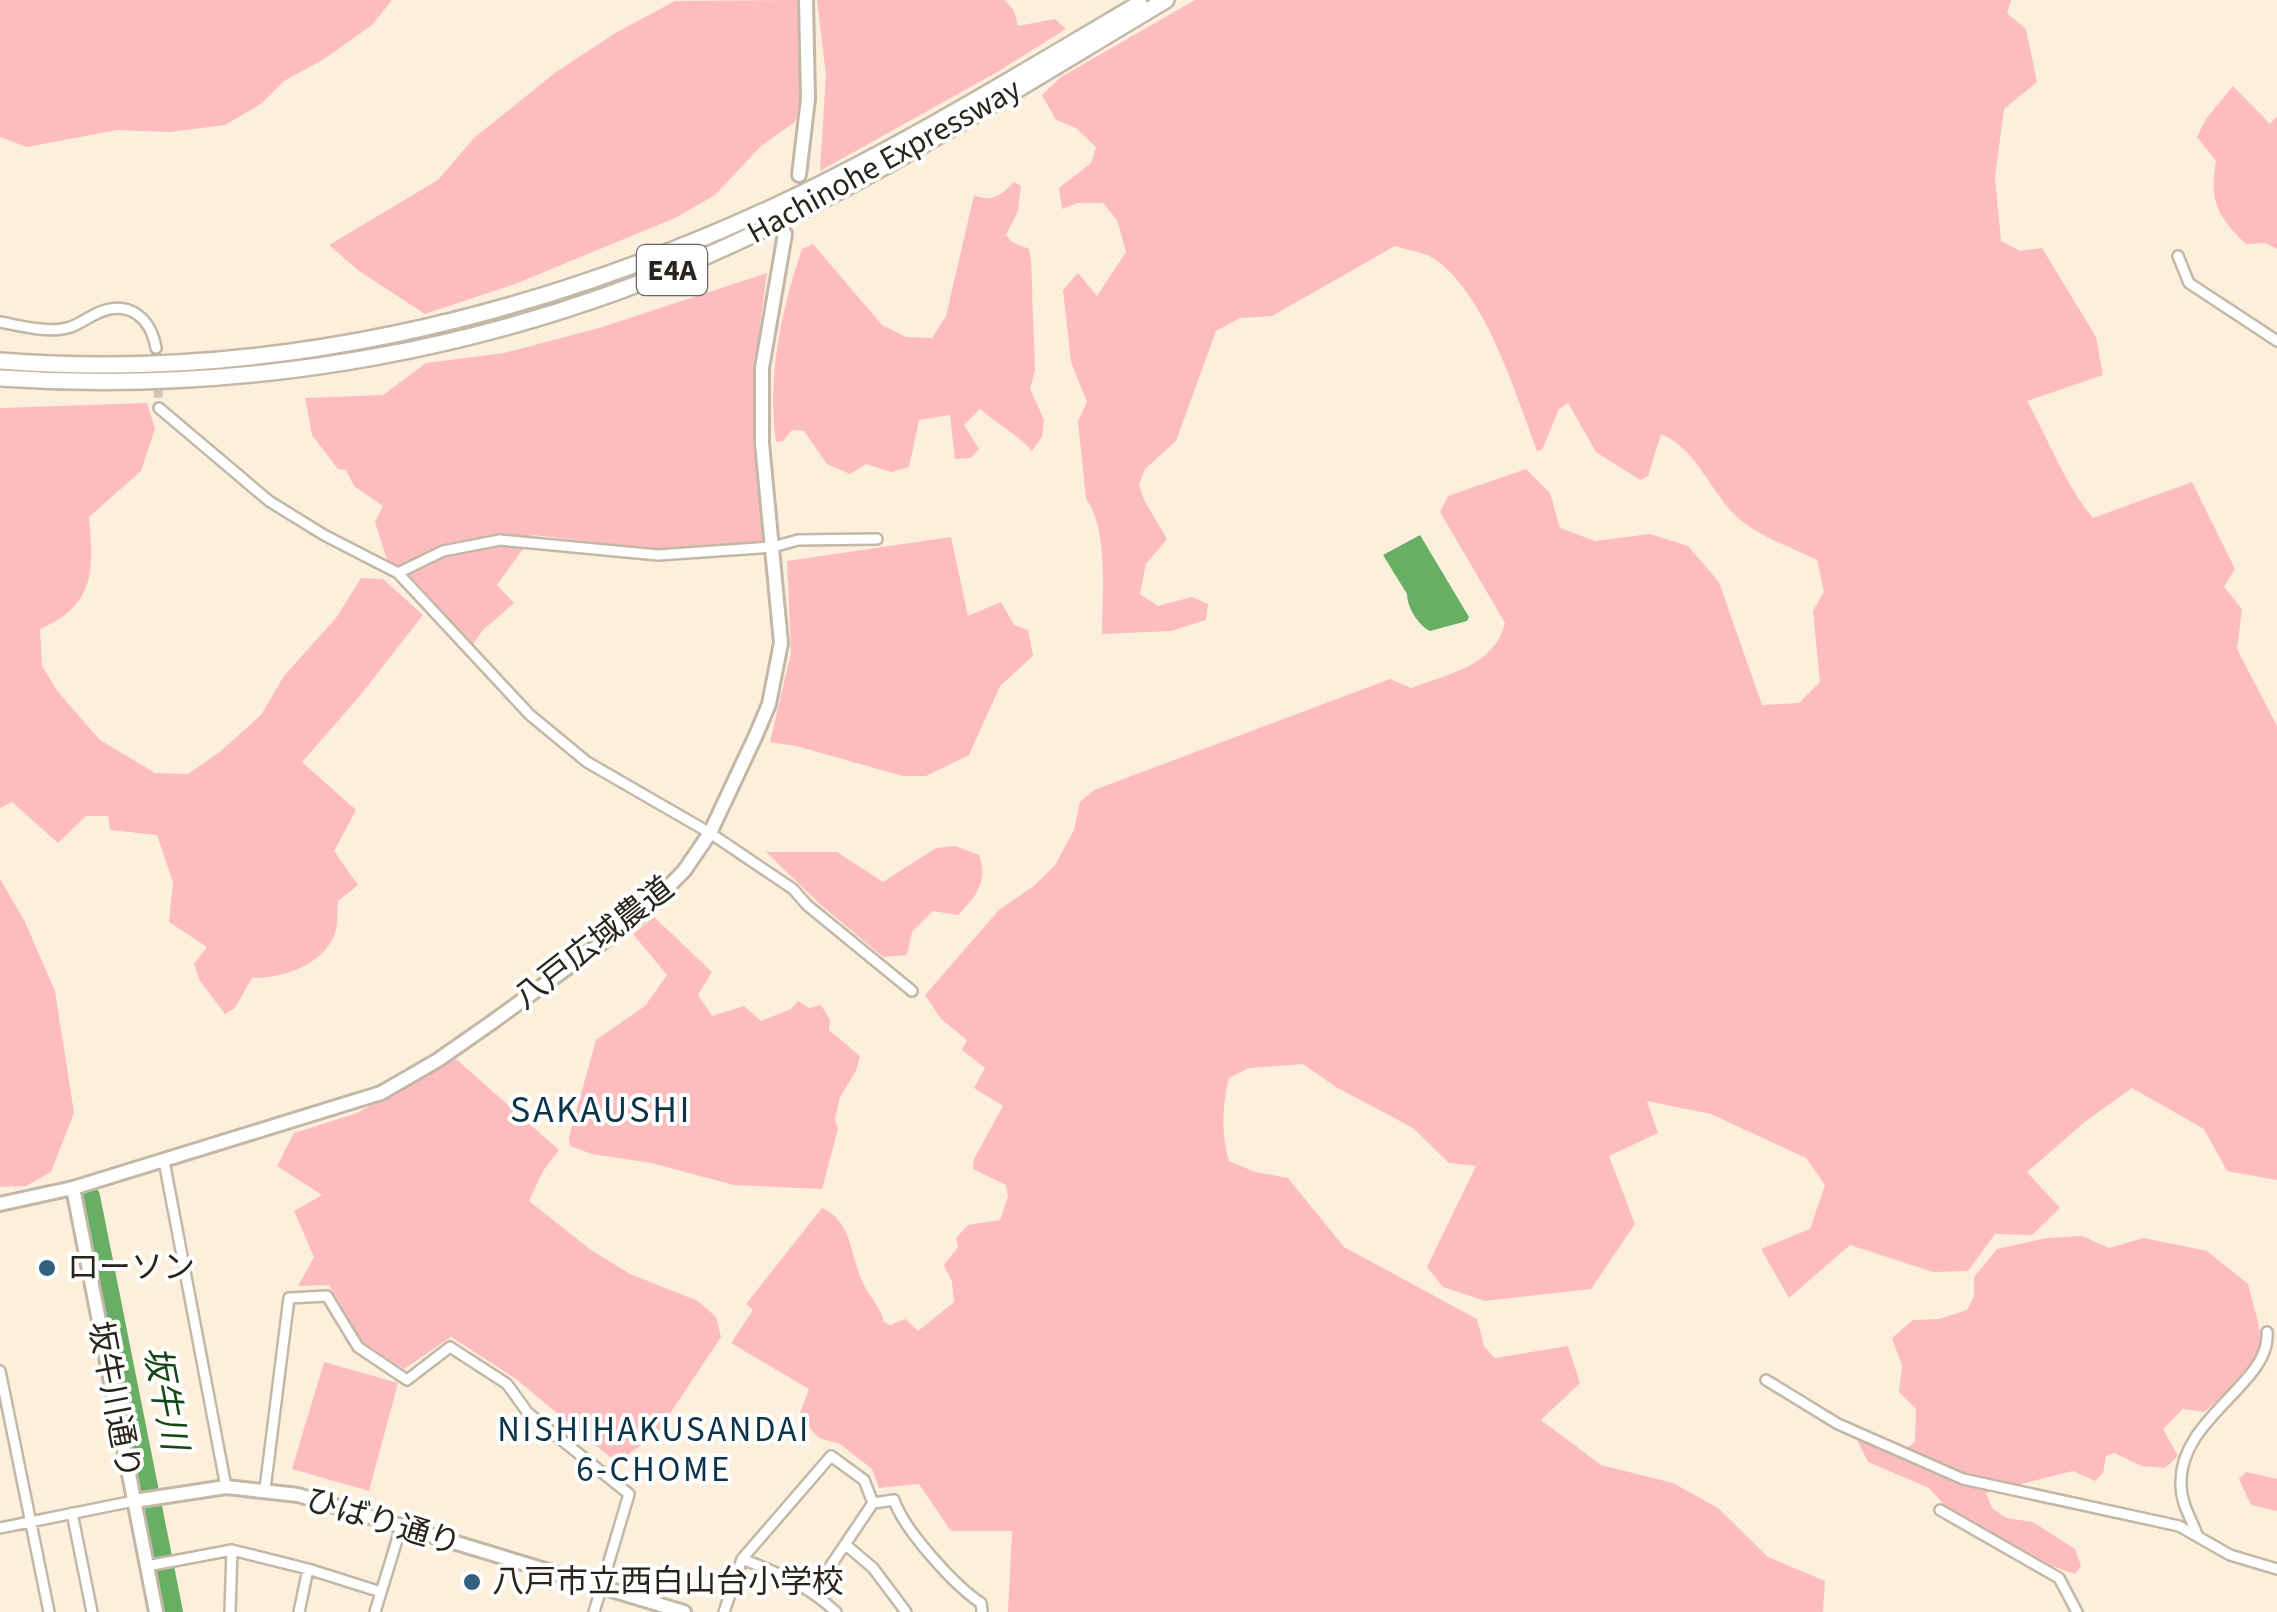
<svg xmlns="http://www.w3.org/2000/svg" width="2277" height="1612" font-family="'Source Sans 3','Noto Sans JP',sans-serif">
<rect width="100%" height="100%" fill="#fcf0dd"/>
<path fill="#fdbcbd" d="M0 0H392L372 25 324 59 284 81 261 104 225 125 170 132 117 130 27 147 0 137Z
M798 0 800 108 795 122 761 146 715 195 675 218 515 284 425 314 359 271 329 245 438 180 474 138 556 72 617 32 675 1Z
M817 0H1005L1014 11 1018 26 1055 19 1066 29 999 71 820 171 826 75Z
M1195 0H2011L2007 13 2026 29 2037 82 2004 109 1995 177 2001 241 2020 251 2042 248 2096 337 2103 375 2027 401C2049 440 2064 483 2093 518L2192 482 2235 569 2224 587 2242 609 2237 649 2277 726V1180L2227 1171 2204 1129 2132 1088 2086 1121 2027 1172 2060 1208 2032 1235 1995 1234 1968 1271 1933 1272 1850 1245 1789 1298 1761 1249 1810 1229 1825 1185 1806 1158 1711 1114 1647 1101 1658 1133 1609 1156 1635 1224 1591 1289 1485 1301 1443 1287 1427 1267 1476 1166 1449 1163 1413 1128 1336 1087 1303 1064 1249 1068 1229 1078C1222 1105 1221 1135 1229 1161L1255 1172 1288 1178 1344 1247 1477 1319 1484 1346 1495 1358 1568 1346 1580 1383 1541 1420 1601 1465 1673 1483 1718 1508 1768 1557 1825 1581 1823 1612H1008L1012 1531H951L919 1484 879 1488 872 1469 840 1444 819 1438 799 1416 809 1389 731 1343 753 1310 746 1304 822 1208C852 1221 850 1254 862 1281 868 1296 881 1306 884 1322L890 1325 905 1319 918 1331 954 1302 952 1282 944 1265 958 1247 956 1238 968 1225 1000 1220 1008 1197 1006 1185 973 1169 974 1159 1003 1106 974 1088 985 1068 962 1050 967 1040 941 1019 925 995 999 910 1035 885 1055 865 1074 830 1080 802 1094 790 1390 679 1411 688C1448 674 1495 666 1505 623L1440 512 1448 496 1526 469 1550 493 1560 528 1595 541 1650 534 1688 546 1719 582 1762 705 1799 703 1820 682 1813 611 1824 592 1817 560C1790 547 1755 535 1734 514 1708 487 1696 449 1661 434L1648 476 1640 480 1596 452 1568 403 1559 409 1542 450 1537 451C1515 393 1486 293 1433 258 1423 252 1407 250 1395 246L1272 316 1240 318 1216 331 1176 441 1145 469 1139 485 1144 500 1167 539 1146 564 1140 594 1158 606 1192 597 1208 604 1206 620 1171 631 1102 634C1102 597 1109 529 1086 499L1078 421 1087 402 1071 362 1063 290 1078 273 1097 296 1126 252 1117 220 1103 203H1077L1062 209 1059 188 1091 163 1096 147 1076 128 1056 120 1042 95 1061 77Z
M2233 86 2270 124 2277 116V249L2265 243 2246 244C2217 216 2209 201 2216 161L2197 137 2206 119Z
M1014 182 1021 186 1018 211 1006 235 1012 242 1029 249 1031 260 1035 370 1030 389 1044 420 1042 437 1032 451C1016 434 998 424 980 409L964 425 979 449 971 458 955 459 950 415 919 420 909 467 891 472 866 464 850 474 827 464 804 431 792 430 783 441 776 442C767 376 781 311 802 249L813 244 882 325 906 337 932 338 946 316 974 195C992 203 1001 195 1014 182Z
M767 273 755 364V443L769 546 662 550 533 535 497 585 514 603 482 631 472 646 388 563 375 522 383 506 354 486 346 470 338 469 312 435 305 398 383 395 426 363 504 353 599 328Z
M147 403 155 429 141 471 89 517C94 570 95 606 40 629L42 666 58 692 100 740 155 773 188 774 221 751 261 715 284 676 336 618 361 578 383 579 423 615 358 698 302 762 356 810 334 851 358 885 338 901C337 911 338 925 335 934 322 966 283 978 252 978L235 1008 225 1014 200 981 194 964 207 947 169 922 173 882 157 835 110 830 108 816H86L58 843 12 802 0 808V408Z
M951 537 968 616 1001 602 1014 625 1028 630 1033 656 1000 686 969 755 926 776H903L796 746 770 742 791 653 787 561Z
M955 846 979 855C989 880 976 897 958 915L933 911 912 932 907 955 883 957 822 906 766 852H837L883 882 936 848Z
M0 879 25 922 55 991 74 1113 51 1172 26 1186 0 1187Z
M654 917 712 972 698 995 712 1016 744 1006 761 1021 791 1009 798 1001 809 1008 821 1005 830 1020 829 1030 860 1056 856 1071 840 1097 835 1119 838 1129 822 1189 734 1185 651 1163 592 1154 570 1146 569 1137 596 1040 645 1006 667 975 633 934Z
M456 1059 559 1150 543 1171 529 1201 591 1250 630 1274 698 1301 716 1317 721 1337 657 1433 617 1463 516 1379 451 1337 404 1369 362 1342 329 1285 298 1286 314 1257 294 1211 322 1195 277 1166 294 1133 357 1113Z
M2082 1236 2109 1248 2144 1238 2207 1251 2248 1284C2252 1302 2262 1328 2260 1346 2258 1362 2218 1401 2204 1412L2183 1409 2163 1429 2178 1456 2165 1468 2142 1466 2114 1453 2106 1456 2103 1473 2095 1481 2073 1471 1986 1493 1992 1508 2006 1518 2033 1522 2075 1549 2081 1566 2075 1574 2049 1565 1946 1507 1929 1488 1868 1462 1856 1438 1897 1455 1915 1442 1916 1409 1899 1392 1902 1366 1892 1338 1913 1320 1939 1319 1967 1310 1974 1296V1277L1997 1249 2047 1238Z
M324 1362 398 1383 369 1491 292 1469Z
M2246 1472 2277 1479V1511L2251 1505 2239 1479Z"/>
<path fill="#68af66" d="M1420 535 1469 617 1467 621 1430 631C1418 625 1407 607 1407 594L1383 555Z"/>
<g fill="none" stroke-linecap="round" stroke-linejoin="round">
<path stroke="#68af66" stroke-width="18" d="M91 1196 174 1612"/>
<path stroke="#d2c7b7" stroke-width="9" stroke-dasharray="9 4.5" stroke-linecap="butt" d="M156 348 159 408"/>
<g stroke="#c3b8a6" stroke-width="14">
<path id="street" d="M2178 256 2189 283 2277 341
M0 322C22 326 49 334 71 327 81 323 90 316 100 312 130 300 151 319 156 348
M159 408 269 501 324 535 398 573 530 715 587 762 710 833 793 889 807 905 912 991
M398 573 443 551 500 540 658 555 773 547 798 540 877 539
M164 1161 226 1487
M0 1371 49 1612
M1766 1380 1838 1424 1963 1479 2179 1526 2230 1555 2277 1569
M265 1489 289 1298 327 1296 358 1347 407 1380 450 1347 507 1384 528 1413 629 1494 594 1612
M873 1503 894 1500C904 1530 955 1586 981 1603L982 1612
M1940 1510 2059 1578 2077 1612
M72 1513 92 1612
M0 1528 134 1501
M2198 1537C2192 1520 2181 1504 2181 1485 2178 1418 2272 1383 2267 1332
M846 1545 873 1568 906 1612
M742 1559C777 1572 808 1586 836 1612
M147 1566 232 1550 308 1569 381 1592
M230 1612 232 1550
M299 1612 308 1569
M375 1612 401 1527
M724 1612 742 1559 831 1456 864 1480 873 1503 813 1592"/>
</g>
<g stroke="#c3b8a6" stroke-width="18">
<path id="secondary" d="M799 175 808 99 806 0
M73 1188 156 1612
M0 1204 73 1188 381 1093 438 1060 491 1023 639 916 684 871 710 833 756 735 769 704 781 643 762 443V368L785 234
M134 1501 226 1487 298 1495 684 1612"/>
</g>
<g stroke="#c3b8a6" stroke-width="20">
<path id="highway" d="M0 361C266 382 529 319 769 209 897 150 1018 75 1139 4
M0 378C252 395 508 349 737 242 886 173 1025 84 1166 0"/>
</g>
<use href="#street" stroke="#fff" stroke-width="9"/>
<use href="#secondary" stroke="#fff" stroke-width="12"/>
<use href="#highway" stroke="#fff" stroke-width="15"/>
</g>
<g fill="#31617f" stroke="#fff" stroke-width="4">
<circle cx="47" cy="1268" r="10"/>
<circle cx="472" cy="1582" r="10"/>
</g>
<g text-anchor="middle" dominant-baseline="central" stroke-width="8" stroke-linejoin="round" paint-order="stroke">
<rect fill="#fff" stroke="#696662" stroke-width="2.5" x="637" y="245" width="70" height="50" rx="8"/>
<g font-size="30" font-weight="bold" fill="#29251e">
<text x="672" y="270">E4A</text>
</g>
<g font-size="32" fill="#29251e" stroke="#fff">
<text transform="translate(884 161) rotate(-29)">Hachinohe Expressway</text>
<text transform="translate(594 943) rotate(-38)">八戸広域農道</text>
<text transform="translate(114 1400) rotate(79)">坂牛川通り</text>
<text transform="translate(383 1522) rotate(17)">ひばり通り</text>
</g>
<g font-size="32" fill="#29251e" stroke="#fff" text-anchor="start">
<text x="67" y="1268">ローソン</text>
<text x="492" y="1582">八戸市立西白山台小学校</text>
</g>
<g font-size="35" font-style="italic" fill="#164817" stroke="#fff">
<text transform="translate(165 1398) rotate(79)">坂牛川</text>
</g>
<g font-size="35" letter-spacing="2.5" fill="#0b344b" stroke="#fff">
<text x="654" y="1430">NISHIHAKUSANDAI<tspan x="654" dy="40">6-CHOME</tspan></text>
</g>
<g font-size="38" letter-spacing="2.5" fill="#0b344b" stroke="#fff">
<text x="601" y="1110">SAKAUSHI</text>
</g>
</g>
</svg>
